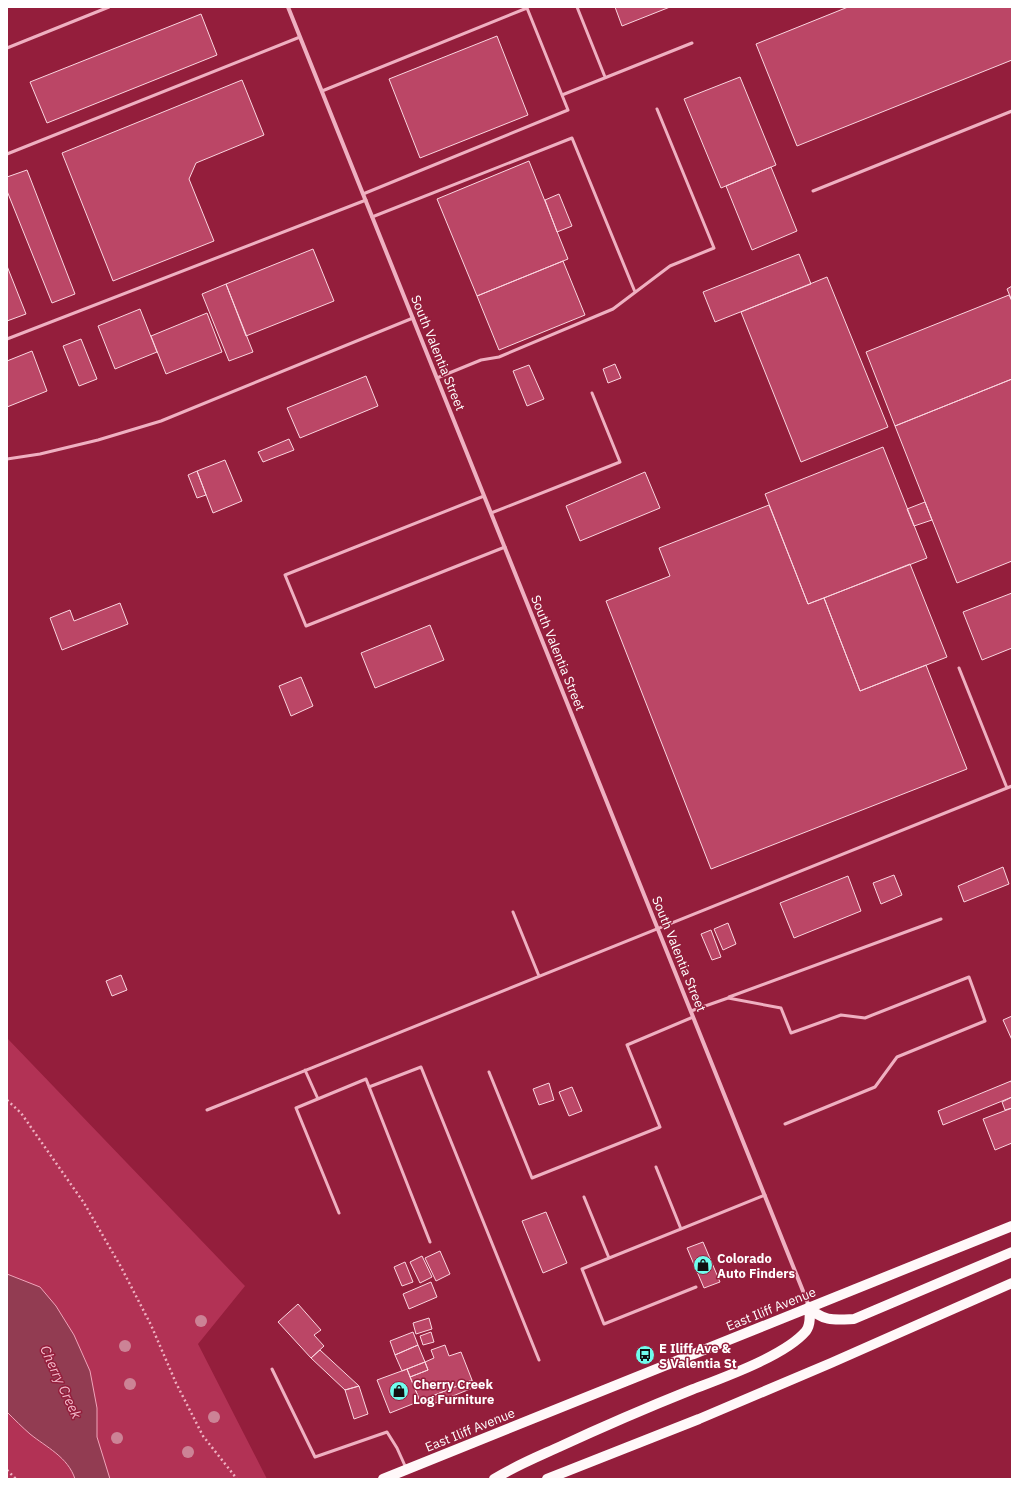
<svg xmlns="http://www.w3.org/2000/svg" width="1019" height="1486" font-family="'IBM Plex Sans',sans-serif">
<rect width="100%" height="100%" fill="#941e3c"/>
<path fill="#b23255" d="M7 1038 245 1286 198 1344 267 1479H7Z"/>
<path fill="#923c52" stroke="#f0a4ba" d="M7 1274 40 1287 56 1306 74 1335 90 1371 97 1408V1437L110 1479H75C68 1457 46 1447 30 1434 22 1427 15 1420 7 1412Z"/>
<path fill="#bb4666" stroke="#fad6e0" d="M615 7H670L622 26Z
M848 7H1012V60L797 146 756 44Z
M201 14 217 55 47 123 30 82Z
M497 36 528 115 420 158 389 79Z
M740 77 776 165 721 188 684 99Z
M242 80 264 135 196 163 189 179 214 241 113 281 62 153Z
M529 161 568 259 477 296 437 199Z
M771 167 797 231 752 250 726 186Z
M27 170 75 294 52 303 7 191V177Z
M559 194 572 226 557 232 545 200Z
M313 249 334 301 246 336 226 284Z
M799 254 811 284 715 322 703 292Z
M563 261 585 315 499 350 477 296Z
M7 266 26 314 7 321Z
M827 277 888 427 801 462 741 312Z
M226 284 253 352 229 361 202 294Z
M1012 286V301L1007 289Z
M1009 295 1012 301V379L895 426 866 352Z
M140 309 157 352 115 369 98 326Z
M207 313 222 352 166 374 151 336Z
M81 339 97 379 79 386 63 346Z
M32 351 47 391 7 407V361Z
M615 364 621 378 608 383 603 369Z
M529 365 544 399 527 406 513 371Z
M366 376 378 406 300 438 287 408Z
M1012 379V561L957 583 895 426Z
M289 439 294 450 263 462 258 452Z
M883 447 927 558 808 604 765 494Z
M225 460 242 501 213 513 197 471Z
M197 471 206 495 197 498 188 475Z
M645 472 660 508 580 541 566 506Z
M925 502 932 520 914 526 907 509Z
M769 505 808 604 824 598 860 691 926 665 967 769 711 869 606 601 670 576 659 548Z
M910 564 947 657 860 691 824 598Z
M1012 593V648L982 660 963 612Z
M120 603 128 624 62 650 50 618 70 610 74 621Z
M430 625 444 660 375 688 361 653Z
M301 677 313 706 291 716 279 686Z
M1003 867 1009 884 964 902 958 886Z
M894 875 902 895 881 904 873 883Z
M848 876 861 911 794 938 780 903Z
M728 923 736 944 723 950 714 929Z
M711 930 721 957 712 960 701 934Z
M121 975 127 990 112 996 106 981Z
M1012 1016V1040L1003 1020Z
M1011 1081 1012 1085V1097L943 1125 938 1111Z
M549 1083 554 1100 539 1105 533 1089Z
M572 1087 582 1111 569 1116 559 1092Z
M1012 1097V1108L1005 1110 1002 1102Z
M1012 1108V1143L995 1150 983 1119Z
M546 1212 567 1263 543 1273 522 1221Z
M703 1242 720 1282 704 1288 687 1248Z
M440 1251 450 1274 436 1281 425 1258Z
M422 1256 432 1277 420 1283 410 1262Z
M405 1262 413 1282 402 1286 394 1267Z
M431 1282 437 1297 409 1309 403 1294Z
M298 1304 321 1330 314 1335 324 1346 311 1358 278 1322Z
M429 1318 432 1329 416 1334 413 1323Z
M413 1332 418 1345 395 1355 390 1341Z
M431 1332 434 1342 423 1345 420 1336Z
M418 1345 425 1362 402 1371 395 1355Z
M445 1345 449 1356 461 1352 472 1380 420 1401 410 1377 428 1370 425 1362 434 1358 431 1350Z
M320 1350 359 1386 345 1390 311 1358Z
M425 1362 428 1370 410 1377 407 1369Z
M407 1369 420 1401 390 1413 377 1380Z
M472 1380 475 1387 428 1406 425 1399Z
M359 1386 368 1414 354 1419 345 1390Z"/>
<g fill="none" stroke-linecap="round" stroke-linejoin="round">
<path stroke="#efb0c1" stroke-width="2.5" stroke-dasharray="2 3" stroke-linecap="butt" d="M7 1100 21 1113 84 1203 121 1267 151 1325 176 1383 203 1436 237 1479
M7 1470 16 1479"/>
<path stroke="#efb0c1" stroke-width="3" d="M577 7 605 77
M7 48 109 7
M322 91 527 8 568 110 363 194
M562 95 692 43
M7 154 300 37
M813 191 1012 111
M372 217 572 138 635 292
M7 339 366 200
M437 378 481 360 499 357 613 309 670 266 714 248 657 109
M7 459 40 454 98 440 161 421 413 318
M484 496 285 575 306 626 505 547
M491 513 620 462 592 393
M959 668 1007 788
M513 912 539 976
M729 997 941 919
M691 1011 728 998 781 1008 791 1033 841 1015 865 1018 969 977 985 1021 897 1057 875 1087 785 1124
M305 1070 318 1099
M489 1072 532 1178 660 1127 627 1045 693 1017
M369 1087 421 1067 539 1360
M207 1110 1012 786
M656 1167 681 1229
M584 1197 609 1258
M339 1213 296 1108 366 1079 430 1242
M696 1287 604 1324 582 1269 765 1195
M272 1369 315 1457 387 1432 397 1448 406 1468"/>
<path stroke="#efb0c1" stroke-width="4" d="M288 7 809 1306"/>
<path stroke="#fff8f9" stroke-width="10" d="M809 1307C823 1322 835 1320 854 1319L1012 1252
M383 1479 1012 1226
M494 1479C515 1466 537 1457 559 1447 602 1427 646 1408 691 1390 722 1378 785 1356 806 1331 811 1324 810 1315 809 1307
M547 1479 699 1419 831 1363 1012 1283"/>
</g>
<g fill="#cc8396">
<circle cx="201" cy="1321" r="6"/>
<circle cx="125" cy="1346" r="6"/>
<circle cx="130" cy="1384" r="6"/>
<circle cx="214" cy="1417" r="6"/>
<circle cx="117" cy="1438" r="6"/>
<circle cx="188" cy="1452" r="6"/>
</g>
<defs>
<g id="shop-disc" transform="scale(1)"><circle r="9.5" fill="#6ffded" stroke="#941e3c"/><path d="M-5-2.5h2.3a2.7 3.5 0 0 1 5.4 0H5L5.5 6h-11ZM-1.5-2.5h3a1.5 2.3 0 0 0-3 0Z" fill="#111"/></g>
<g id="bus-disc" transform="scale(1)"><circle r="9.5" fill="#6ffded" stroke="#941e3c"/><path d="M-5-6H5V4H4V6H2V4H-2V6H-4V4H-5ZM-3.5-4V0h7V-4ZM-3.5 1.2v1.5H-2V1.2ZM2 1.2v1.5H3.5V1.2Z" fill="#111"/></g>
</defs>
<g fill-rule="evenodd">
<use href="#shop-disc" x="703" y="1265"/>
<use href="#bus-disc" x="645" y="1355"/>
<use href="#shop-disc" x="399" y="1391"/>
</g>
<g text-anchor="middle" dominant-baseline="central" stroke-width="3" stroke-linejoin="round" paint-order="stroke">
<g font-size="13" fill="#fff" stroke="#941e3c">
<text transform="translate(438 353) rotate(68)">South Valentia Street</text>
<text transform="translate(558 653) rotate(68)">South Valentia Street</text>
<text transform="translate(679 954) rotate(68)">South Valentia Street</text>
<text transform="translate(771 1309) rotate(-22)">East Iliff Avenue</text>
<text transform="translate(470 1430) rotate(-22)">East Iliff Avenue</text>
</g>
<g font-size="13" font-weight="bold" fill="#fff" stroke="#941e3c" text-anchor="start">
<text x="717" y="1258">Colorado<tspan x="717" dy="15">Auto Finders</tspan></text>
<text x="659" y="1348">E Iliff Ave &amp;<tspan x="659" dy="15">S Valentia St</tspan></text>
<text x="413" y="1384">Cherry Creek<tspan x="413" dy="15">Log Furniture</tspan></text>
</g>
<g font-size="14" font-style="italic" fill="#f5bccc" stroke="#941e3c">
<text transform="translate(61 1382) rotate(65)">Cherry Creek</text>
</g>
</g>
<rect width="1019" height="1486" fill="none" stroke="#ffffff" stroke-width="16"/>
</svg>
